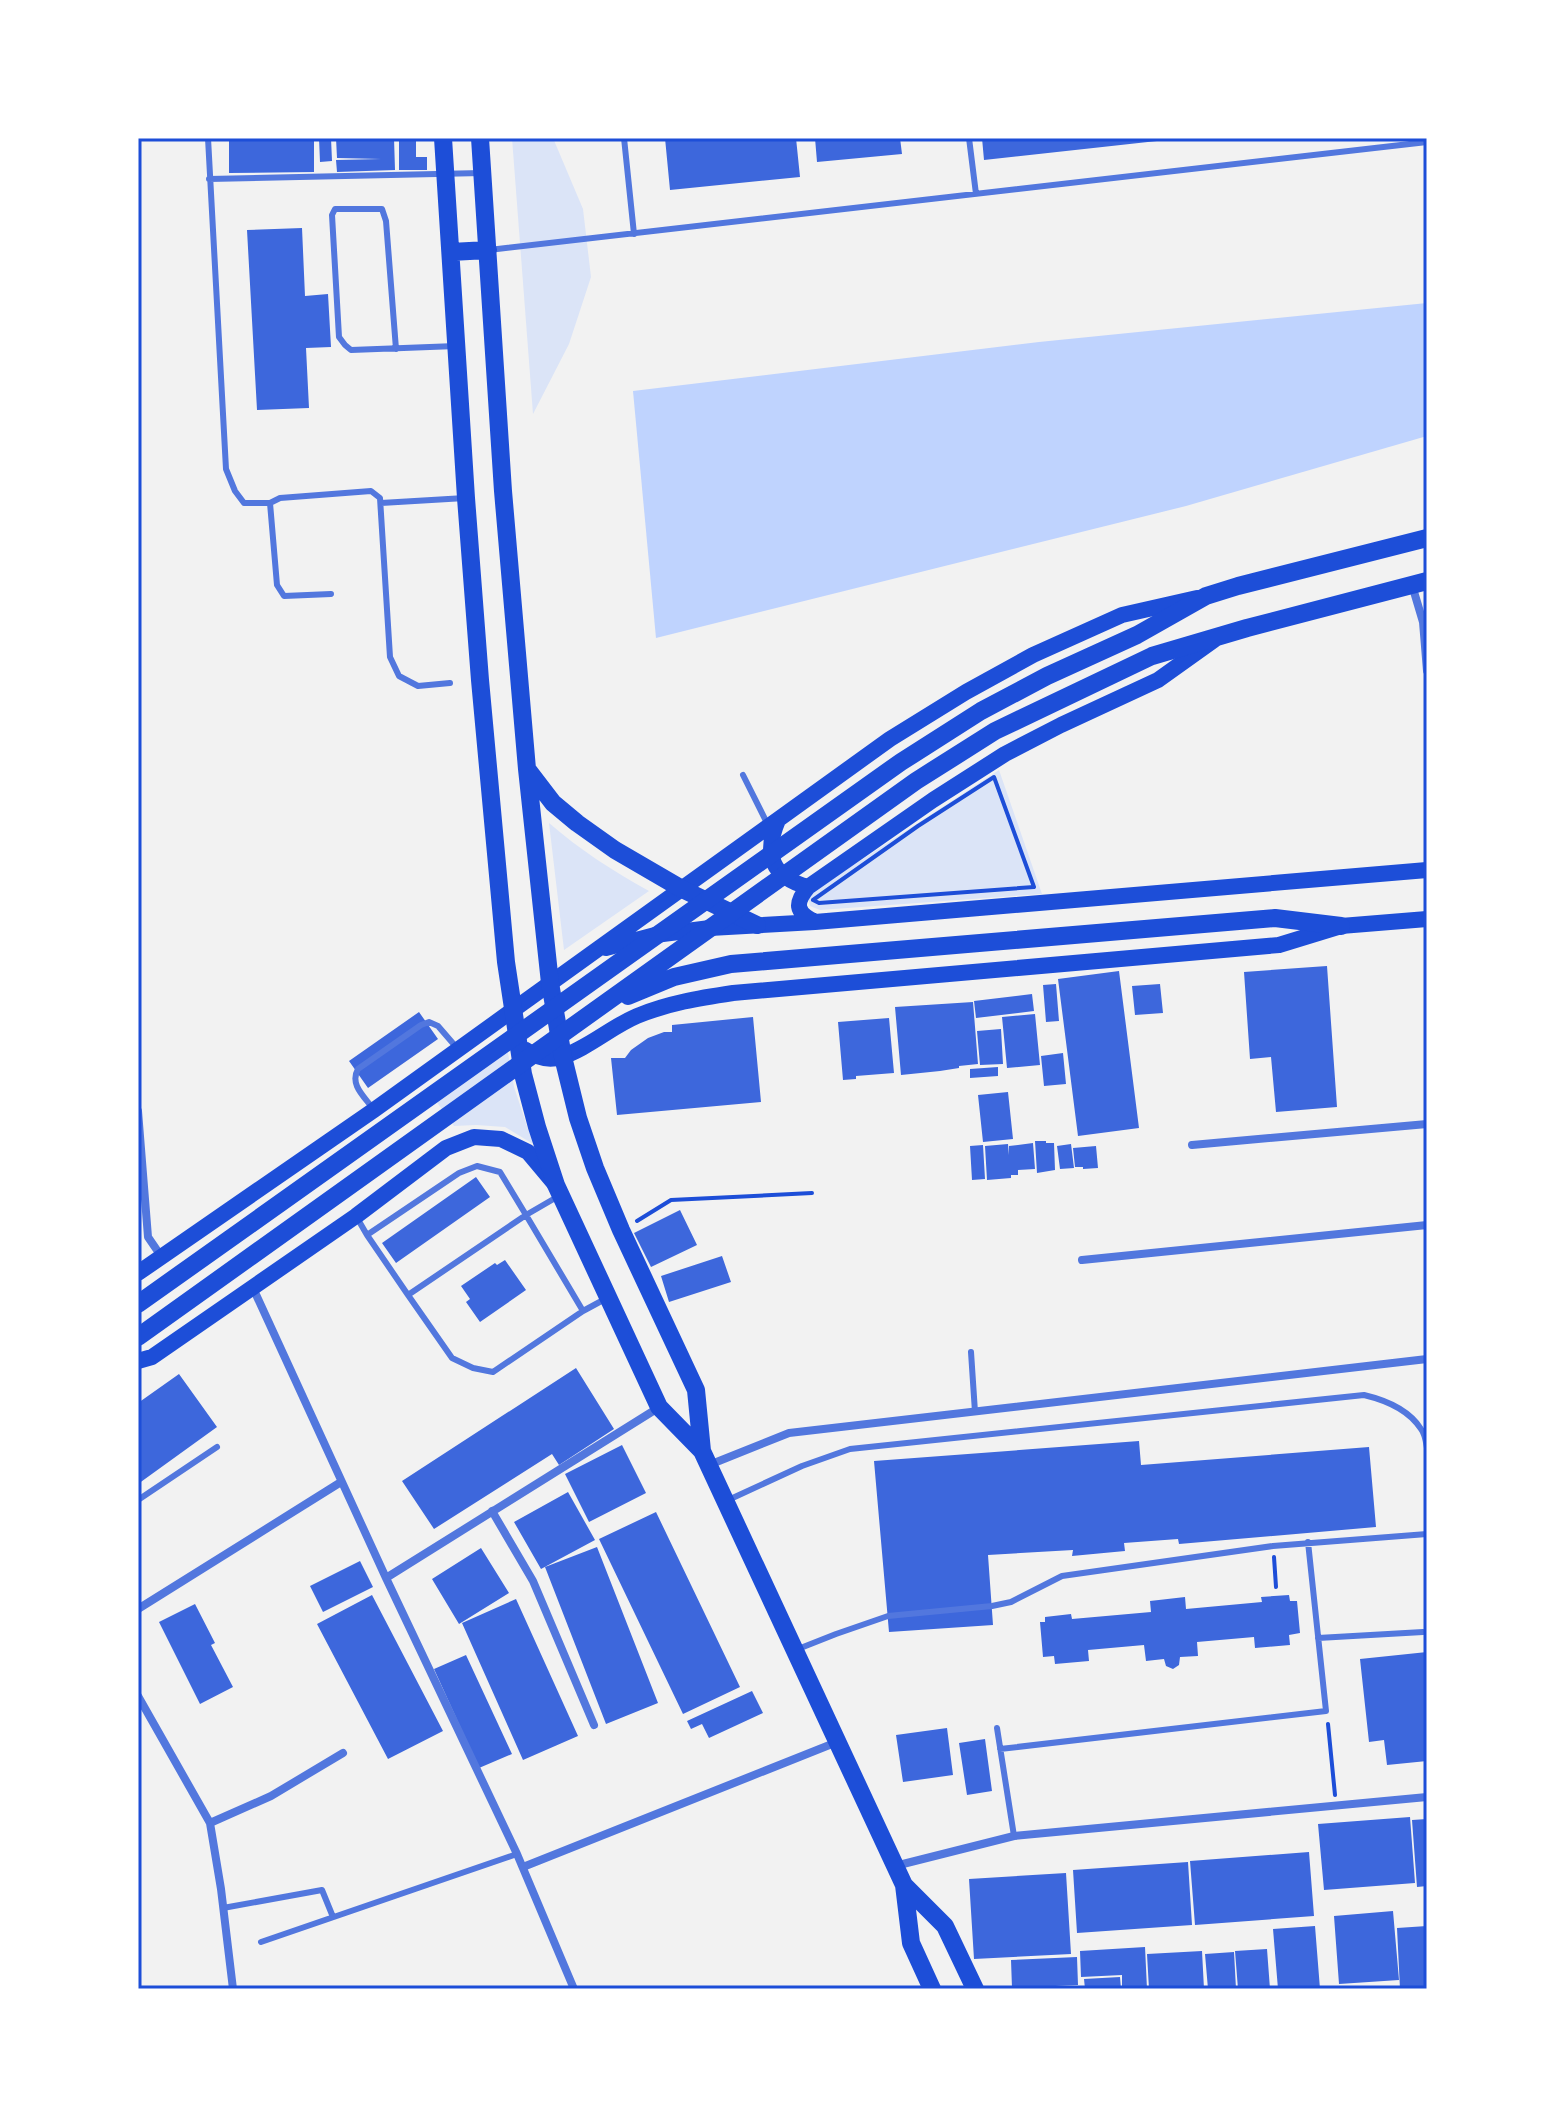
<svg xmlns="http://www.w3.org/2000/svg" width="1565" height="2127" font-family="'Fira Sans',sans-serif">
<rect width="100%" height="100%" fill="#f2f2f2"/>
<path fill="#dbe4f7" d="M512 138H553L583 209 591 277 569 344 533 414Z
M999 770 1042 894 820 910 810 906 808 897 814 891Z
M549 823C580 850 613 871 649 891L564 950Z
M505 1036 514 1087 533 1144 505 1127 476 1125 454 1126 428 1090Z"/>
<path fill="#bfd3fe" d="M1427 303V436L1186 506 656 638 633 391 1039 342Z"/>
<path fill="#3d67dc" d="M229 138H314V172L229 173Z
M319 138H331L332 161 320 162Z
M336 138H394L395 170 337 172 336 160 381 159 337 158Z
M399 138H416V157H427V170H399Z
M665 138H796L800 177 670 190Z
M815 138H900L902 154 817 162Z
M982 138H1166V140L984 160Z
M302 228 305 296 328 294 331 347 306 348 309 408 257 410 247 230Z
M1327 966 1337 1107 1276 1112 1271 1057 1250 1059 1244 972Z
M1119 971 1139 1128 1078 1136 1058 979Z
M1056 984 1059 1021 1046 1022 1043 985Z
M1160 984 1163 1013 1135 1015 1132 986Z
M1032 994 1034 1011 976 1018 974 1001Z
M973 1002 978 1064 959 1066V1068L940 1071 901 1075 895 1007Z
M419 1012 438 1039 368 1088 349 1061Z
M1035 1014 1040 1065 1007 1068 1002 1017Z
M753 1017 761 1102 617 1115 611 1058H625L631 1050 648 1038 664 1032H672V1025Z
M889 1018 894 1073 856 1076V1079L843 1080 838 1022Z
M1001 1029 1003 1064 980 1065 977 1031Z
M1063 1053 1066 1084 1044 1086 1041 1056Z
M998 1067V1076L970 1078V1069Z
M1008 1092 1013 1139 983 1142 978 1095Z
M1035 1141H1046V1143H1054L1055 1170 1037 1173Z
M1033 1143 1035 1169 1018 1170V1175H1011V1178L987 1180 985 1146 1008 1144 1009 1155V1146Z
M1071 1144 1074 1168 1060 1169 1057 1146Z
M983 1145 985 1179 972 1180 970 1146Z
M1096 1146 1098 1168 1083 1169V1167H1075L1073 1148Z
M476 1177 490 1197 396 1263 382 1243Z
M680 1210 697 1245 651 1267 634 1233Z
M722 1256 731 1282 669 1302 661 1276Z
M505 1260 526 1290 480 1322 466 1302 470 1299 461 1286 495 1263 497 1265Z
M576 1368 614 1429 559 1465 552 1454 434 1529 402 1481Z
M179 1374 217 1427 138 1484V1403Z
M1139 1441 1141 1465 1369 1447 1376 1527 1179 1544 1178 1539 1124 1543 1125 1551 1072 1556 1073 1550 988 1555 993 1625 889 1632 874 1461Z
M622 1445 646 1493 589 1522 565 1474Z
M568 1492 595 1540 541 1569 514 1522Z
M656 1512 740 1687 683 1714 599 1539Z
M597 1547 658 1703 606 1724 545 1567Z
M481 1548 509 1593 459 1624 432 1579Z
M360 1561 373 1587 323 1612 310 1586Z
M372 1595 443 1731 388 1759 317 1624Z
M1289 1595 1290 1601H1297L1300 1633 1289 1635 1290 1645 1255 1648 1254 1637 1197 1642 1198 1656 1180 1657 1179 1665 1173 1669 1166 1666 1164 1659 1146 1661 1144 1645 1088 1650 1089 1661 1055 1664 1054 1656 1043 1657 1040 1622H1045V1617L1071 1614 1072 1619 1151 1612 1150 1601 1185 1597 1186 1609 1262 1602 1261 1597Z
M516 1599 578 1736 523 1760 462 1623Z
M195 1604 215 1643 211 1645 233 1687 200 1704 159 1622Z
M1427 1652V1761L1387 1765 1384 1740 1369 1742 1360 1659Z
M466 1655 512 1754 479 1768 434 1669Z
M752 1691 763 1713 709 1738 702 1724 691 1729 687 1721Z
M947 1728 953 1775 903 1782 896 1735Z
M985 1739 992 1791 967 1795 959 1743Z
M1410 1817 1415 1883 1324 1890 1318 1824Z
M1427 1819V1886L1417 1887 1412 1820Z
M1309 1852 1314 1916 1195 1925 1190 1861Z
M1188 1862 1192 1925 1077 1933 1073 1870Z
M1066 1873 1071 1954 974 1959 969 1879Z
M1393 1911 1399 1980 1339 1984 1334 1916Z
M1315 1926 1320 1989H1278L1273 1929Z
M1427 1926V1989H1400L1397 1928Z
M1145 1947 1147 1989H1122V1975L1081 1977 1080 1951Z
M1267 1949 1270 1989H1238L1235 1951Z
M1202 1951 1204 1989H1149L1147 1954Z
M1234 1952 1236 1989H1208L1205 1954Z
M1077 1957 1078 1985 1012 1988 1011 1960Z
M1120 1977 1121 1989H1085L1084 1979Z"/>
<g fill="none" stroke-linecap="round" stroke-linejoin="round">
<path stroke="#1d4ed8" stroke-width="4" d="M994 777 1034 887 819 903 813 900 918 826Z
M637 1221 671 1200 812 1193
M1274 1557 1276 1587
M1328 1724 1335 1795"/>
<path stroke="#5277de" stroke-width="6" d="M208 138 226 469 235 491 244 503H270
M624 138 634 234
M969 138 976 194
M209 179 482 173
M489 250 1427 142
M396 349 386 221 382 209H335L332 215 339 337 345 345 351 350 456 346
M381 503 465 498
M331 594 284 596 277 585 270 503 280 498 371 491 380 498 390 657 399 676 418 686 450 683
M743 775 768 825
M374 1110C365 1097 349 1085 358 1069L421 1025 429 1022 438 1026 457 1048
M356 1216 367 1235 408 1295 526 1215 583 1311
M367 1235 459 1173 477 1166 500 1172 526 1215 557 1197
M408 1295 452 1358 473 1368 493 1372 583 1311 607 1298
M971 1352 975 1412
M138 1500 217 1447
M726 1501 802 1466 850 1449 1364 1395C1385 1400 1409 1410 1421 1429 1425 1434 1426 1442 1427 1448
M1318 1638 1423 1632
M798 1649 836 1634 888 1616 992 1606 1011 1602 1062 1576 1273 1546 1427 1534
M997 1728 1014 1836
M1000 1749 1326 1711 1308 1542
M223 1908 322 1890 333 1917
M261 1942 517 1854"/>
<path stroke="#5277de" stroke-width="8" d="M1412 585 1423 622 1427 671
M138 1111 148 1237 161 1256
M1192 1145 1427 1124
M1082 1260 1427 1225
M253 1288 386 1578 517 1854 574 1989
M709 1465 789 1433 1427 1359
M492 1511 533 1581 594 1725
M386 1578 658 1408
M138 1609 341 1482
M138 1696 210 1823 221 1889 233 1989
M210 1823 271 1796 343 1753
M895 1866 1014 1836 1427 1797
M523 1867 837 1742"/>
<path stroke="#1d4ed8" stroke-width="16" d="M778 820C763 855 772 877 808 887
M815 922C795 912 795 903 808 887L933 800 1005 754 1061 725 1158 680 1214 640
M606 948 655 935 710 928 815 922 1427 870
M526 1050C536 1057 548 1061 561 1057 587 1049 611 1027 637 1016 668 1003 700 998 733 993L1279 945 1341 926 1427 919
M138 1273 374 1110 890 739 966 692 1033 655 1122 615 1197 598
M138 1361 152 1357 356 1216 446 1148 474 1137 501 1139 528 1152 554 1183"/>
<path stroke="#1d4ed8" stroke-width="18" d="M443 138 466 498 480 680 506 962 523 1074 537 1127 556 1185 659 1407 702 1451
M480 138 503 491 527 769 550 983 563 1057 578 1118 595 1168 621 1230 696 1390 702 1451 904 1885 911 1943 932 1989
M451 252 488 250
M527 769 553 803 577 823 615 850 682 889 757 925
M904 1885 945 1926 975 1989"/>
<path stroke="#1d4ed8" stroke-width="18" d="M628 996 674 977 731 964 1275 918 1341 926
M138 1304 901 762 981 711 1047 676 1137 635 1206 596 1238 586 1427 538
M138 1337 916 781 995 731 1152 656 1247 628 1427 581"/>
</g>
<rect width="1565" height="2127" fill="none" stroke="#ffffff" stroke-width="280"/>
<rect x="140" y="140" width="1285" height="1847" fill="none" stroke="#1d4ed8" stroke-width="3"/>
</svg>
